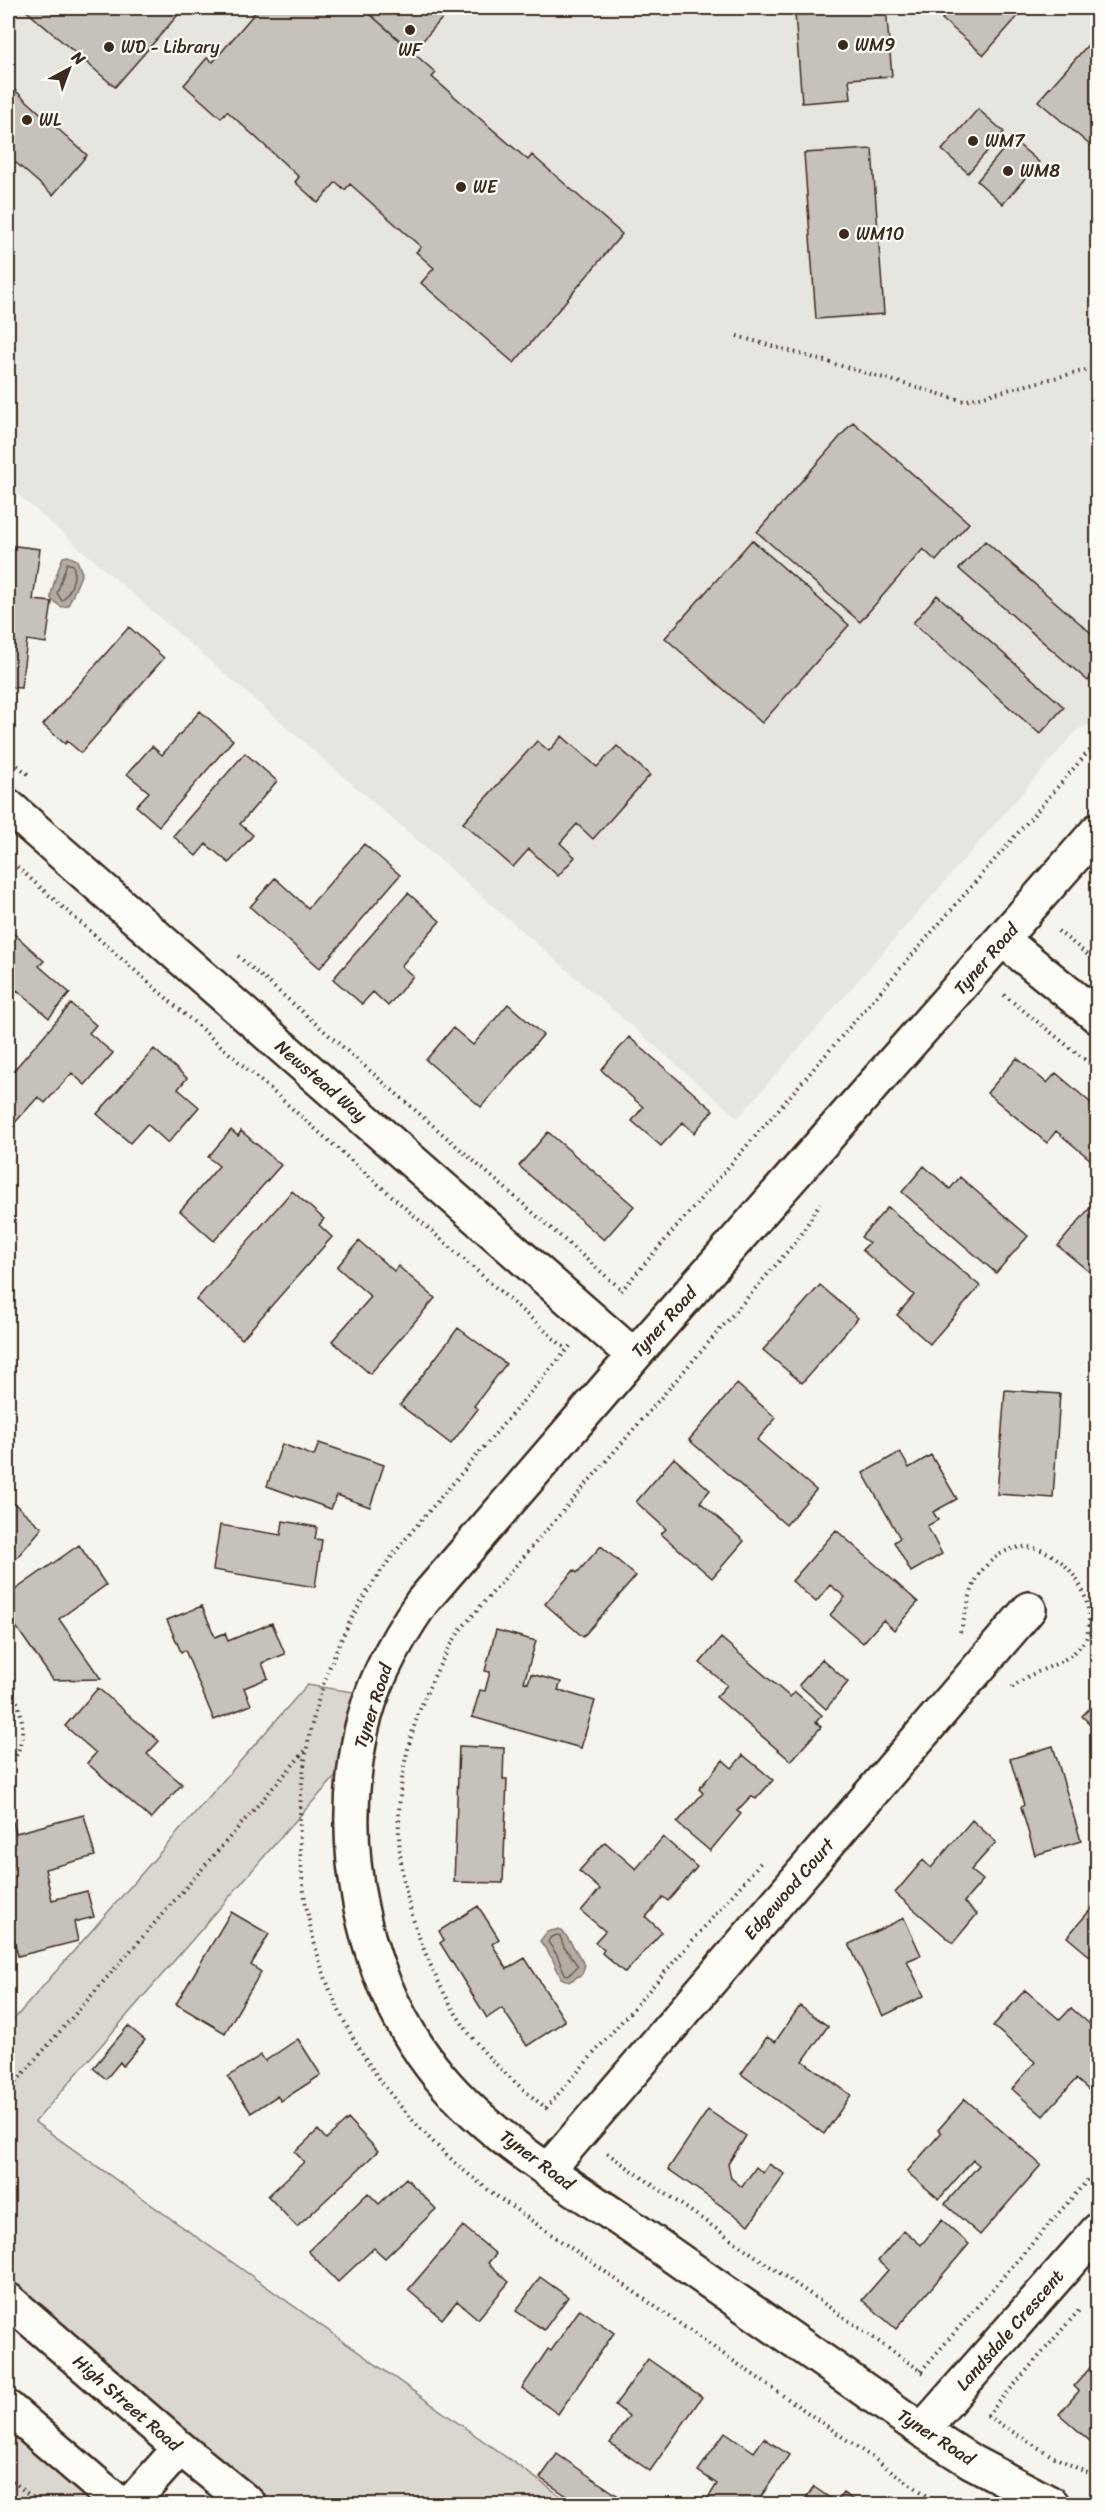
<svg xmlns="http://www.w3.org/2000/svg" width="1105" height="2512" font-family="Sriracha,sans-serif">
<rect width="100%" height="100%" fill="#f5f4ee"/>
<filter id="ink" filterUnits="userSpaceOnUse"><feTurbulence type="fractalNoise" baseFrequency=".0167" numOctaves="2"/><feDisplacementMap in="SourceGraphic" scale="12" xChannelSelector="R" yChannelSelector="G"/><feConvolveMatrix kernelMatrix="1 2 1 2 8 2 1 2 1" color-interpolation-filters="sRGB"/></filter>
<g filter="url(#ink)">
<path fill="#e7e5df" d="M8 8H1097V722L1078 729 738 1118 8 486Z"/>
<path fill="#dad6d0" stroke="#8a8077" stroke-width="1.5" d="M307 1685 374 1695 358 1752 287 1830 35 2122 572 2504H249L8 2300V2026Z
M8 2408 120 2504H8Z"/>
<path fill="#b4aca4" stroke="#84786e" stroke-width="1.5" d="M68 556 77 560 82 573 68 606 61 607 51 599C50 592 60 564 63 557Z
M559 1929C566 1931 578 1956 585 1965L582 1974 569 1982 561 1978 552 1958 540 1941 547 1932Z"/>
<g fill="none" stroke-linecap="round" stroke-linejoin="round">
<path stroke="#6b5e54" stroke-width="1.5" d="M67 563 73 565C77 577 70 593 62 601L57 593Z
M557 1935 560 1936 564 1947 578 1966 569 1975 565 1974 557 1955 548 1942 550 1938Z"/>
</g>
<path fill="#c7c1bb" stroke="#3b2a1e" stroke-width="1.5" d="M23 8H184L115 87Z
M259 8H363L436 73 432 77 528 160 532 155 622 234 514 363 421 283 434 268 416 252 421 247 350 184 345 190 336 182 318 203 295 182 299 177 227 111 221 118 184 85 207 58 213 62Z
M363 8H451L413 52Z
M816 8H886L892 76 849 79 851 99 802 103 795 14 817 12Z
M951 8H1025L984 55 942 19Z
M1094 38 1098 41V152L1038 101Z
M8 84 87 155 53 195 8 156Z
M978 109 1004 132 968 173 942 150Z
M1012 139 1039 162 1003 204 977 181Z
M872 149 884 314 816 319 804 153Z
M853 422 969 523 936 561 923 549 860 622 757 532Z
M752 540 849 625 762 723 665 638Z
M985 541 1098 639V669L1088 681 959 569Z
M8 545 40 549 33 600 52 602 46 643 27 640 21 688 8 687Z
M937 595 1064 707 1040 734 913 623Z
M129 627 164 658 81 753 67 741 65 744 43 725Z
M200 711 233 740 159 826 136 806 149 792 127 774 152 746 162 755Z
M562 736 597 767 617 746 650 775 593 839 577 824 560 843 575 857 558 876 529 849 513 867 463 823 537 741 549 751Z
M245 753 277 781 240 824 253 835 229 863 206 844 196 856 173 836Z
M364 844 400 875 320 968 250 907 275 878 308 908Z
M408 893 440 921 401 966 413 976 388 1006 373 992 362 1004 333 979Z
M10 930 44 961 39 966 70 993 49 1018 17 990 8 1001V933Z
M71 1004 96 1025 89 1033 113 1053 85 1085 72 1073 45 1103 38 1097 11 1127 8 1124V1077Z
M508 1004 543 1035 481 1107 426 1060 453 1028 473 1045Z
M629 1037 713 1110 694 1133 683 1122 661 1146 632 1121 643 1107 601 1070Z
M154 1049 187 1078 178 1089 199 1107 168 1143 147 1124 130 1143 97 1114Z
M1017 1058 1047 1083 1056 1073 1098 1109V1152L1091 1160 1056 1131 1047 1143 987 1093Z
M231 1130 238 1136 241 1131 281 1165 214 1241 180 1211 219 1166 208 1157Z
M548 1132 634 1206 604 1240 519 1166Z
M924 1166 950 1189 960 1177 1028 1236 996 1273 902 1192Z
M292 1191 324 1219 319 1225 332 1237 242 1339 196 1300Z
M1098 1198V1279L1058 1246Z
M888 1207 980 1286 930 1344 897 1315 914 1295 862 1250 869 1243 861 1237Z
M359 1241 394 1271 398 1266 435 1298 370 1374 332 1341 371 1297 337 1267Z
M820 1285 858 1318 802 1383 763 1350Z
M458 1328 506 1364 474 1406 478 1409 451 1444 400 1405Z
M737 1384 776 1418 757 1440 816 1490 786 1525 689 1440Z
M1005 1390 1060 1394 1053 1498 997 1494Z
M319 1443 384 1465 370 1507 337 1495 331 1509 267 1486 282 1444 314 1456Z
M900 1452 909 1468 931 1455 957 1499 933 1512 938 1520 927 1526 942 1554 911 1572 894 1542 900 1538 863 1473Z
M674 1458 710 1490 700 1502 744 1541 712 1578 661 1534 666 1529 636 1502Z
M8 1498 42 1528 8 1568Z
M283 1521 317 1527 315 1539 322 1540 315 1587 213 1570 220 1525 281 1535Z
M836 1530 918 1602 894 1630 883 1620 863 1643 830 1615 845 1597 830 1585 816 1602 792 1581Z
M79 1545 106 1585 59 1619 101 1679 53 1680 8 1615V1595Z
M601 1546 636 1576 583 1637 545 1604 574 1570 577 1573Z
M202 1606 215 1637 225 1633 228 1641 272 1623 285 1654 262 1663 268 1678 244 1688 251 1705 214 1720 185 1650 181 1652 167 1620Z
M496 1630 536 1641 524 1682 528 1683 531 1674 561 1682 558 1690 595 1701 581 1748 472 1717 480 1690 485 1691 490 1672 485 1671Z
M721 1638 790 1697 795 1692 822 1715 816 1722 821 1727 791 1761 716 1697 727 1685 700 1663Z
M822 1659 848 1682 826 1709 799 1685Z
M98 1688 159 1741 147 1754 182 1784 151 1819 87 1763 96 1753 65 1726Z
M1098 1700V1732L1082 1716Z
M459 1746 504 1748 503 1779H507L503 1883 454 1882Z
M1053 1746 1081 1841 1035 1855 1021 1807 1024 1805 1010 1759Z
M743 1755 773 1780 756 1799 751 1796 737 1811 741 1814 710 1851 677 1823 703 1793 699 1789 723 1760 732 1768Z
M84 1815 95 1856 45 1869 52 1900 87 1891 94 1917 74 1922 78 1941 18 1956 8 1915V1824L13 1822 16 1833Z
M972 1820 996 1842 971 1870 983 1880 964 1902 977 1914 953 1943 895 1893 923 1860 931 1868Z
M663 1837 697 1867 668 1901 663 1897 646 1917 662 1932 625 1973 602 1953 604 1950 595 1942 605 1931 581 1911 600 1889 579 1871 605 1842 636 1869Z
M1098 1901V1963L1067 1937Z
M478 1906 499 1939 492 1944 507 1969 525 1958 565 2021 527 2046 502 2008 487 2018 440 1943 444 1940 439 1931Z
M231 1912 269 1934 251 1965 261 1972 225 2033 176 2004Z
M904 1918 921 1955 907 1961 924 1996 883 2016 849 1944Z
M1025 1990 1060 2020 1071 2008 1098 2031V2098L1076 2079 1043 2116 1012 2089 1035 2062 993 2026Z
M800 2006 828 2026 803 2061 851 2095 824 2134 741 2074 767 2037 775 2042Z
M128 2026 145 2040 123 2066 120 2062 106 2079 93 2068Z
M298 2039 321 2075 281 2101 277 2096 251 2113 228 2077 261 2055 265 2061Z
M965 2099 1041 2165 980 2235 945 2204 979 2165 973 2160 939 2199 907 2172 941 2133 938 2130Z
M708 2110 746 2136 728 2164 731 2178 742 2187 756 2167 763 2173 769 2164 785 2174 749 2225 668 2169Z
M348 2119 378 2151 297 2227 268 2196 304 2162 295 2152 318 2130 326 2139Z
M406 2178 436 2209 385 2258 374 2248 338 2282 308 2251 368 2193 379 2204Z
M942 2220 969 2244 896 2329 862 2300 888 2270 878 2261 904 2230 921 2245Z
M463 2226 496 2254 488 2263 509 2282 478 2319 457 2301 442 2319 408 2290Z
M540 2277 568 2297 544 2330 516 2311Z
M580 2309 614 2333 558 2414 522 2388 548 2349 551 2351Z
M648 2359 702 2397 650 2471 610 2443 629 2416 615 2405Z
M1098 2359V2448L1059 2414 1079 2391 1074 2386Z
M725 2432 754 2452 764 2438 789 2455 756 2504H717L708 2498 717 2484 698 2471Z
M557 2454 630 2504H579L540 2478Z
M814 2487 836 2502 843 2493 860 2504H802Z"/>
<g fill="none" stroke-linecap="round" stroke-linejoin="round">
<g stroke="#3b2a1e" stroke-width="38">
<path id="minor" d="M8 806 634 1356
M1003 940 1098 1017
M548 2170 1029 1609
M922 2430 1098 2230
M130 2504 180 2448
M1052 2504 972 2462 922 2430C825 2362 727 2294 630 2226 561 2179 482 2133 431 2066 361 1973 337 1846 361 1732 371 1685 395 1641 422 1602L634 1356 1098 830"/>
</g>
<g stroke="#3b2a1e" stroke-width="38">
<path id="major" d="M8 2300 180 2448 249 2504
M8 2408 120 2504"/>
</g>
<path stroke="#3b2a1e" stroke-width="4" stroke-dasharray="1.5 4.5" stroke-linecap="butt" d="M737 336 964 401 1098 367
M8 758 28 774
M8 859 567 1350
M1058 931 1098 963
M238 956 622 1290
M1004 995 1098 1070
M621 1291 1088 752 1098 745
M570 1346C532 1391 493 1436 455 1481 417 1525 379 1567 352 1618 294 1726 283 1861 325 1977 358 2068 425 2145 502 2200L939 2504
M960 1632C967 1613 969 1588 981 1572 1029 1508 1105 1581 1086 1639 1063 1671 1036 1665 1011 1689
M8 1686C26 1710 28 1744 8 1768
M8 2091 305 1751
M546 2108 763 1860
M547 2109C526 2092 505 2074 486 2054 463 2029 445 1997 431 1966 378 1850 392 1735 461 1629L799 1238 820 1203
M607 2153 924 2373
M921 2371 1098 2168
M987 2416 1081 2308
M987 2416 1052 2456 1098 2478
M8 2477 40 2504"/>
<use href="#minor" stroke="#fdfcf7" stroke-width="33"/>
<use href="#major" stroke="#fdfcf7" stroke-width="33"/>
</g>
</g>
<g fill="#3b2a1e" stroke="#fdfcf7" stroke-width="2">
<circle cx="410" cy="30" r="6"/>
<circle cx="843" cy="45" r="6"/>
<circle cx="109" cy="47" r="6"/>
<circle cx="27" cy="120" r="6"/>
<circle cx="973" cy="141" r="6"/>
<circle cx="1008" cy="171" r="6"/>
<circle cx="461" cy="187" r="6"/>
<circle cx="844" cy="234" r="6"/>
</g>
<g text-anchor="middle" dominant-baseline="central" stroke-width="4.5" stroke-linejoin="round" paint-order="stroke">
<g font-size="18" fill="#3b2a1e" stroke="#fdfcf7" text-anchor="start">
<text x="855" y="45">WM9</text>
<text x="121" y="47">WD - Library</text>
<text x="410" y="50" text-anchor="middle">WF</text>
<text x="39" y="120">WL</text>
<text x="985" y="141">WM7</text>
<text x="1020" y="171">WM8</text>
<text x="473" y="187">WE</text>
<text x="856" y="234">WM10</text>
</g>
<g font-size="18" fill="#3b2a1e" stroke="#fdfcf7">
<text transform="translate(986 959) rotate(-49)">Tyner Road</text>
<text transform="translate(321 1081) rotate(41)">Newstead Way</text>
<text transform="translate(664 1322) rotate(-48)">Tyner Road</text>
<text transform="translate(373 1706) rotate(-72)">Tyner Road</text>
<text transform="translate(789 1889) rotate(-49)">Edgewood Court</text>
<text transform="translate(537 2160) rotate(37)">Tyner Road</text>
<text transform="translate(1010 2330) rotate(-49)">Landsdale Crescent</text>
<text transform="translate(127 2403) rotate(41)">High Street Road</text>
<text transform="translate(936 2437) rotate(33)">Tyner Road</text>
</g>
</g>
<rect width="1105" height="2512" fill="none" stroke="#fdfcf7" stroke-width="30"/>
<rect x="15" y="15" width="1075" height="2482" fill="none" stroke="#3b2a1e" stroke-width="2" filter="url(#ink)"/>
<g transform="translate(69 69) rotate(41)" stroke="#fdfcf7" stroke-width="4.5" paint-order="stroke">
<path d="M0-4.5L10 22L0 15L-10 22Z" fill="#3b2a1e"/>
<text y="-9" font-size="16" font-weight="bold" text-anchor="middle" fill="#3b2a1e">N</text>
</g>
</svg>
